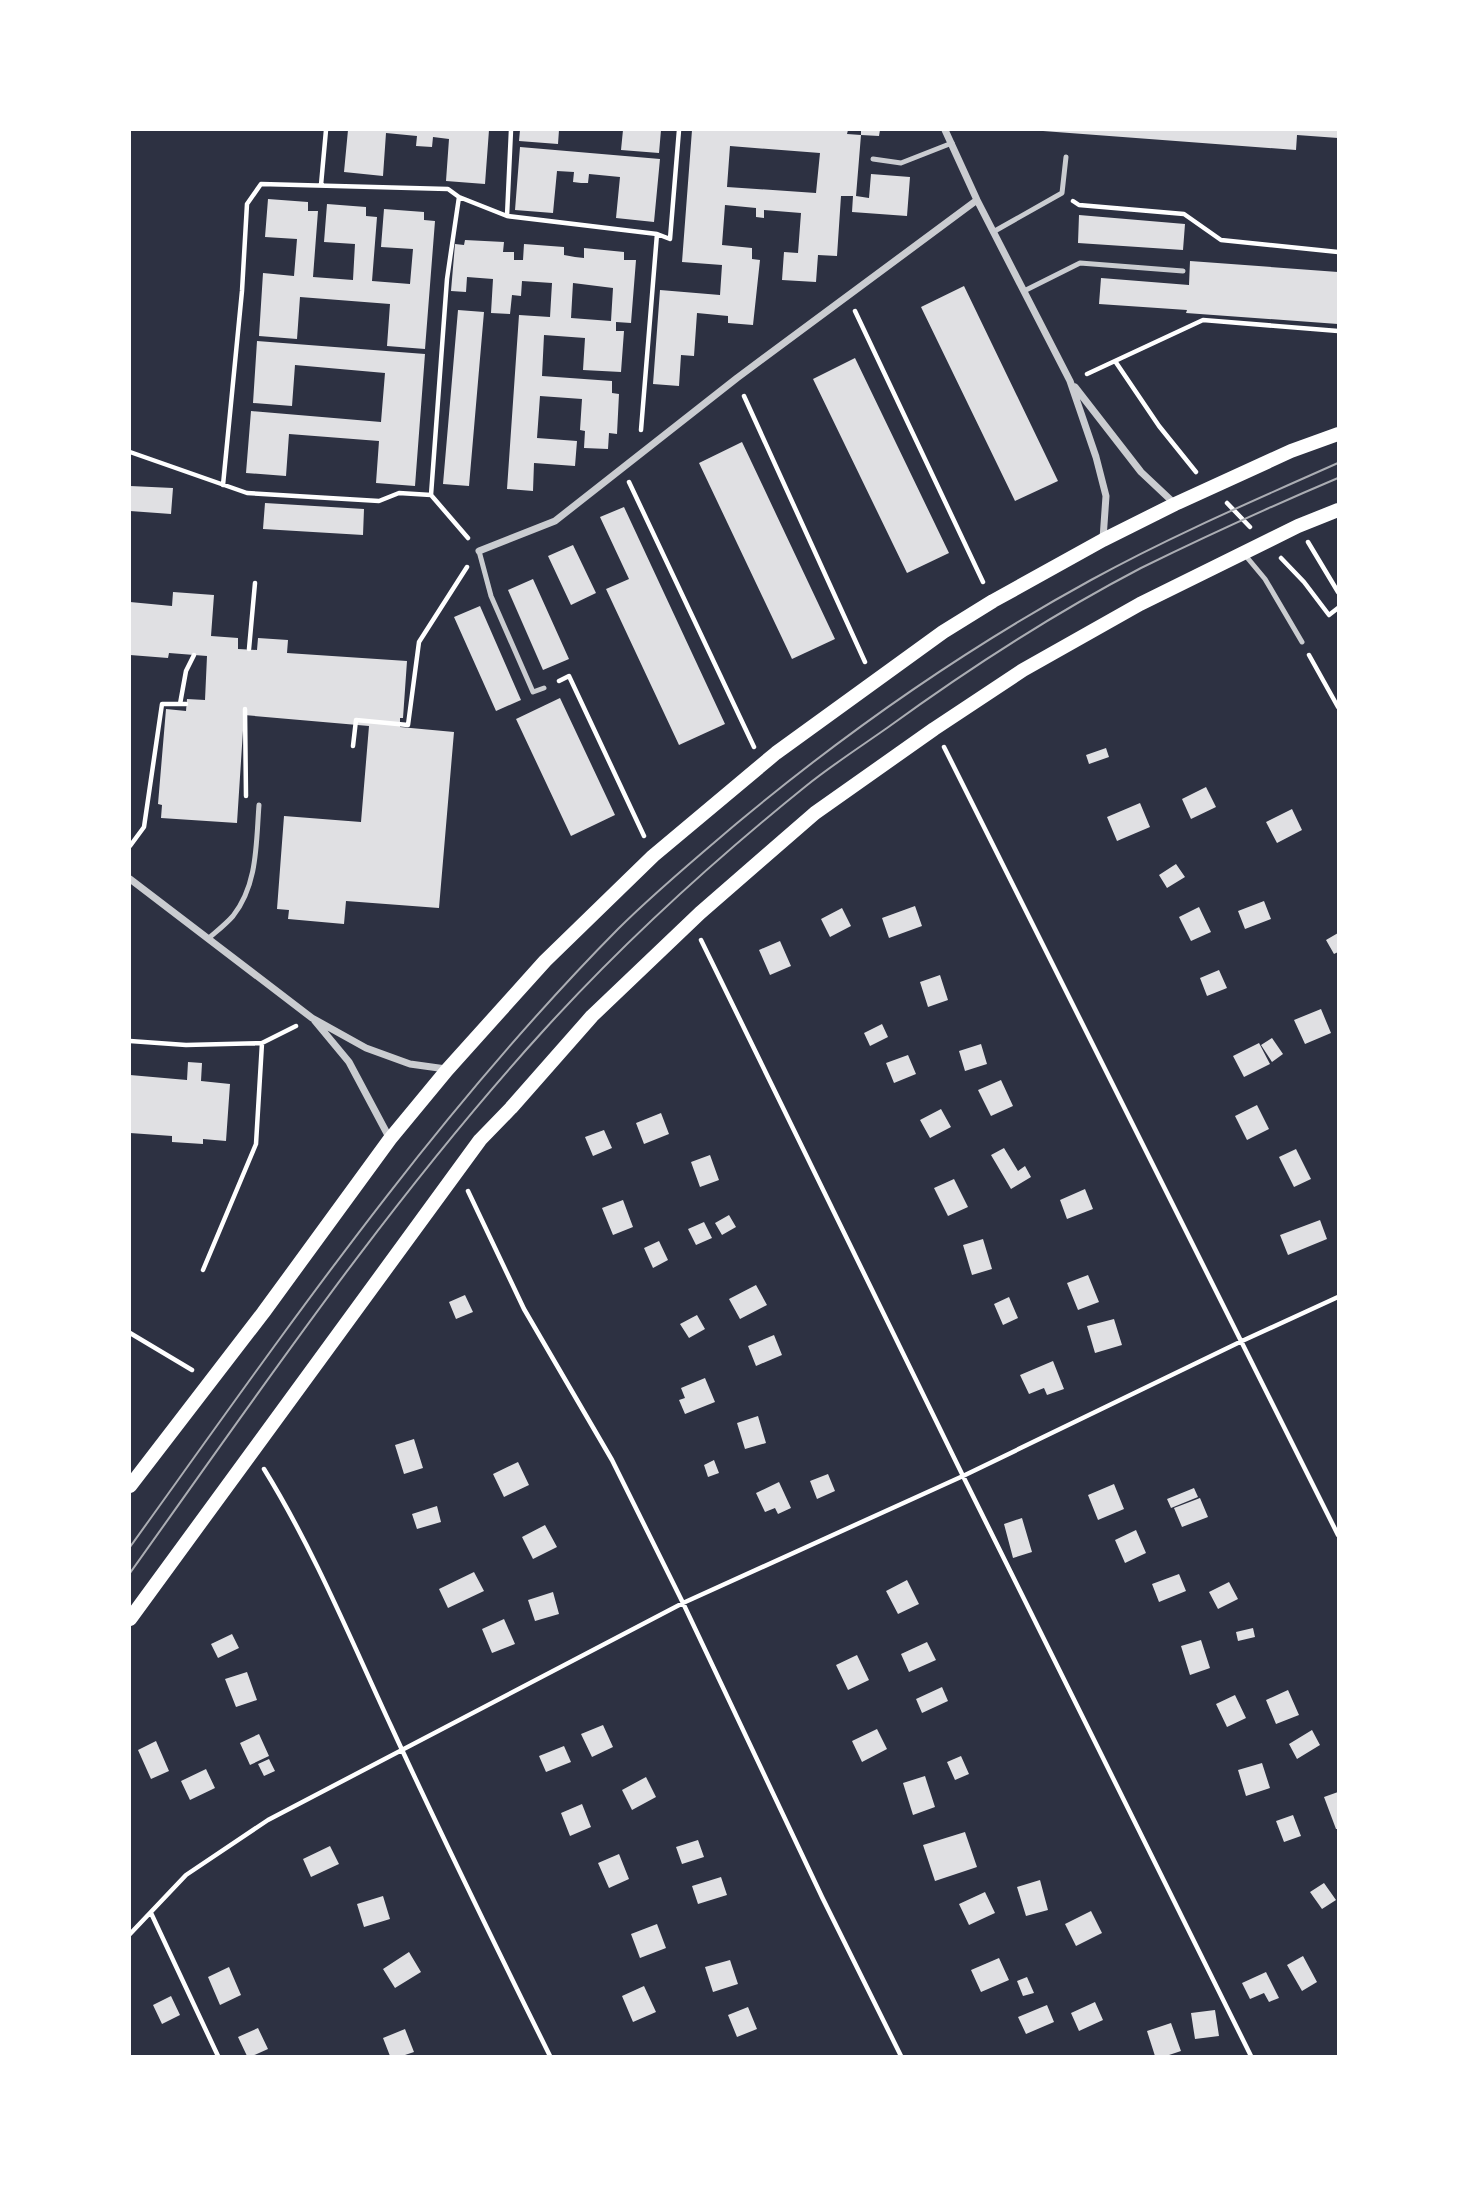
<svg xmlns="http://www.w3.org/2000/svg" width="1468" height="2186" font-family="'Roboto Condensed',sans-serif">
<rect width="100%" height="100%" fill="#2d3142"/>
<path fill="#e0e0e3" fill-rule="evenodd" d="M348 130H489L485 184 446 181 449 139 433 137 432 147 416 146 417 136 386 133 383 176 344 172Z
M520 130H559L558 144 519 141Z
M623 130H661L659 153 621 150Z
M692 130H848L847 134 861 135V130H880L879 136 861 135 856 196 869 198 871 174 910 177 907 216 852 212 853 196H841L837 256 818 255 816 282 782 280 784 252 798 253 801 213 764 210V218L756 217V208L725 205 722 245 752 248V259L760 260 753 325 728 323V316L697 313 694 356 681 355 679 386 653 384 660 290 720 295 722 265 682 262ZM730 146 820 153 816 193 727 187Z
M1043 130H1338V138L1297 135 1296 150 1043 131Z
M520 147 660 159 654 222 616 218 620 177 589 174 588 183H581L573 182 574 172 557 171 553 213 515 210Z
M268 199 308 202V211H318L313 277 353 280 355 244 324 242 327 204 366 207V216L377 217 372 281 410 284 413 249 381 247 384 209 424 212V220L435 221 425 349 387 346 390 304 300 297 297 339 259 336 263 273 294 276 297 239 265 237Z
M1079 215 1185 224 1183 250 1078 243Z
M465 240 504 242 503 252H514V260H523L524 244 564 247V255L575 257 584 258V248L624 252V260H636L631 323 616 322V331H624L621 372 583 370 585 338 544 335 542 376 612 381V393L619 394 617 434 609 433 608 449 584 448 585 431 580 430 582 399 540 396 537 438 577 441 575 466 534 463 533 491 507 489 519 315 550 317 552 283 522 281 521 296 512 295 510 314 491 313 493 279 467 277 466 292 451 291 455 244 464 245ZM573 283 613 288 611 321 571 318Z
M1190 261 1338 272V324L1186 313 1187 310 1099 304 1101 278 1189 285Z
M964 286 1058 481 1015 501 921 307Z
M458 310 484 312 469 486 443 484Z
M257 341 425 354 415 486 376 483 379 441 289 434 286 476 246 473 251 411 381 422 385 373 295 365 292 406 253 403Z
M855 358 949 553 907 573 813 379Z
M742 442 835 639 792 659 699 463Z
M130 486 173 488 171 514 130 511Z
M265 503 364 509 363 535 263 529Z
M624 507 725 724 679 745 606 589 629 579 600 517Z
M573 545 596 593 571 605 548 556Z
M533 579 569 659 543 670 508 590Z
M173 592 214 595 211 636 238 638V649L257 650 258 638 288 640 287 653 407 661 403 718H400V727L454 732 439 908 346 901 344 924 288 919 289 910 277 909 284 816 361 822 369 726 244 715 237 823 161 818 162 805 158 804 166 709 186 711 187 699 205 700 207 656 169 653 168 658 130 655V602L172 606Z
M480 606 521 700 496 711 454 617Z
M560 698 615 815 571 836 516 719Z
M1106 748 1109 757 1089 764 1086 755Z
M1206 787 1216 807 1191 819 1182 799Z
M1140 803 1150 827 1117 841 1107 817Z
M1292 809 1302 830 1277 843 1266 822Z
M1176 864 1185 877 1167 888 1159 875Z
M1264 901 1271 919 1245 929 1238 911Z
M915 906 922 926 889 938 882 918Z
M1199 907 1211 932 1191 941 1179 917Z
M842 908 851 926 830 937 821 919Z
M1338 933V952L1334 954 1326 940Z
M780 941 791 966 770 975 759 950Z
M1219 970 1227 988 1207 996 1200 978Z
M940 975 948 1000 928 1007 920 982Z
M1321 1009 1331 1033 1305 1044 1294 1020Z
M882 1024 888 1037 870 1046 864 1033Z
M1272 1038 1283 1054 1272 1062 1261 1045Z
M1259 1043 1270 1064 1244 1077 1233 1056Z
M981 1044 987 1064 965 1071 959 1051Z
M908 1055 916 1074 894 1083 886 1063Z
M188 1062 202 1063 201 1081 230 1084 226 1141 203 1139V1144L172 1142V1136L130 1133V1075L187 1080Z
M1001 1080 1013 1106 991 1116 978 1090Z
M1257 1105 1269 1129 1247 1140 1235 1116Z
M941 1109 951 1127 930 1138 920 1120Z
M661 1113 669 1134 644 1144 636 1123Z
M604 1130 612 1148 593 1156 585 1137Z
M1004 1148 1018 1171 1025 1166 1031 1177 1011 1189 991 1155Z
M1296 1149 1311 1179 1294 1187 1279 1157Z
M710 1155 719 1180 700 1187 691 1162Z
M954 1179 968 1207 948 1216 934 1188Z
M1085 1189 1093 1209 1067 1219 1060 1200Z
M623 1200 633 1227 613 1235 602 1208Z
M729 1215 736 1227 722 1235 715 1223Z
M1320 1220 1327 1239 1288 1255 1280 1235Z
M704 1222 712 1238 696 1245 688 1229Z
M983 1239 992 1269 972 1275 963 1245Z
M659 1241 668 1260 653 1268 644 1248Z
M1088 1275 1099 1302 1078 1310 1067 1283Z
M756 1285 767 1305 740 1319 729 1299Z
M465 1295 473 1312 456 1319 449 1302Z
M1009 1297 1018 1318 1003 1325 994 1304Z
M697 1315 705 1329 689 1338 680 1324Z
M1114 1319 1122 1345 1095 1353 1087 1326Z
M774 1335 782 1355 756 1366 748 1346Z
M1053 1361 1064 1389 1047 1395 1044 1388 1029 1394 1020 1375Z
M705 1378 715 1402 685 1414 679 1400 685 1398 681 1388Z
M758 1416 766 1443 745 1449 737 1423Z
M414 1439 423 1468 404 1474 395 1445Z
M714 1460 719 1473 708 1477 704 1465Z
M518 1462 529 1485 504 1497 493 1474Z
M828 1474 835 1491 817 1499 810 1481Z
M779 1482 791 1508 778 1514 775 1508 765 1512 756 1493Z
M1114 1484 1124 1509 1098 1520 1088 1495Z
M1194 1488 1198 1497 1171 1508 1167 1499Z
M1200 1498 1208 1517 1182 1527 1174 1508Z
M437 1506 441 1522 417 1529 412 1514Z
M1022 1518 1032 1552 1013 1558 1004 1524Z
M545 1525 557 1547 533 1559 522 1537Z
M1136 1530 1146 1553 1125 1563 1115 1540Z
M474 1572 484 1591 448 1608 439 1589Z
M1179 1574 1186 1591 1159 1602 1152 1584Z
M907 1580 919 1604 898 1614 886 1591Z
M1229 1582 1238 1599 1218 1609 1209 1592Z
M553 1592 559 1614 535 1621 528 1600Z
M504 1619 515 1644 492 1653 482 1629Z
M1253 1628 1255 1637 1238 1641 1236 1632Z
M232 1634 239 1648 218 1658 211 1644Z
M1201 1640 1210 1668 1190 1675 1181 1646Z
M927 1642 936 1660 909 1672 901 1654Z
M857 1655 869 1680 848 1690 836 1665Z
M247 1672 257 1700 236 1707 225 1679Z
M942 1687 948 1701 922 1713 916 1699Z
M1288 1690 1299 1715 1276 1724 1266 1700Z
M1235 1695 1246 1718 1227 1727 1216 1704Z
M603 1725 613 1747 592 1757 581 1734Z
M877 1729 887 1749 862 1762 852 1741Z
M1312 1730 1320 1745 1297 1759 1289 1744Z
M259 1734 269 1756 250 1765 240 1743Z
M156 1741 169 1771 151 1779 138 1750Z
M564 1746 571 1762 546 1772 539 1756Z
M961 1756 969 1774 955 1780 947 1762Z
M269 1759 275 1771 264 1776 258 1764Z
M1262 1763 1270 1788 1246 1796 1238 1770Z
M206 1769 215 1788 190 1800 181 1781Z
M925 1776 935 1807 913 1815 903 1783Z
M646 1777 656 1797 632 1810 622 1790Z
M1338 1792V1829H1336L1324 1797Z
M582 1804 591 1827 570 1836 561 1813Z
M1293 1815 1301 1836 1284 1842 1276 1821Z
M965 1832 977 1867 935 1881 923 1845Z
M698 1840 704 1857 682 1864 676 1847Z
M330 1846 339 1864 311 1877 303 1859Z
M619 1854 629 1879 609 1888 598 1863Z
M721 1877 727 1895 698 1904 692 1886Z
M1040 1880 1048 1910 1026 1916 1017 1887Z
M1324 1883 1336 1900 1322 1909 1310 1892Z
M985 1892 995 1913 969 1925 959 1904Z
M383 1896 390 1919 364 1927 357 1904Z
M1091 1911 1102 1933 1076 1946 1065 1924Z
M657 1924 666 1948 640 1958 631 1934Z
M409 1952 421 1972 395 1988 383 1969Z
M1303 1956 1317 1982 1302 1991 1287 1965Z
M999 1958 1009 1980 981 1992 971 1970Z
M730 1960 738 1984 713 1992 705 1967Z
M229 1967 241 1995 220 2005 208 1977Z
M1266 1972 1279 1998 1269 2002 1264 1993 1250 1999 1242 1983Z
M1027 1977 1034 1993 1023 1996 1017 1981Z
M644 1986 656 2012 633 2022 622 1996Z
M171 1996 180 2015 162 2024 153 2005Z
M1095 2002 1103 2020 1079 2031 1071 2013Z
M1047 2005 1054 2022 1026 2034 1018 2017Z
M748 2007 757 2029 737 2037 728 2015Z
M1215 2010 1219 2036 1195 2039 1191 2013Z
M1171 2023 1181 2051 1166 2056H1155L1147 2031Z
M258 2028 268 2049 252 2056H247L238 2037Z
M405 2029 414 2052 402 2056H390L383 2038Z"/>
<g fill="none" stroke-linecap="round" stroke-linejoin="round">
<path stroke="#fff" stroke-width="4.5" d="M321 185 326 130
M1073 201 1079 205 1184 214 1221 240 1338 252
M507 216 511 130
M855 311 983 582
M1115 361 1159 426 1196 472
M1087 374 1203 320 1338 331
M744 396 865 662
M641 430 657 234
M130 452 247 493 379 501 399 493 431 495 468 538
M629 482 754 747
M223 485 242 291 247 204 261 184 448 189 459 197 507 216 657 234 670 239 679 130
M431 495 447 279 459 197
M1227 503 1250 527
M1308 542 1338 592
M1281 558 1304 582 1329 615 1338 608
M249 649 255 583
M1309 655 1338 707
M559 681 569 676 644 836
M186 704H180L186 671 194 655
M245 709 246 796
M353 746 356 720 408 725 419 642 467 567
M944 747 1338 1535
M130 846 144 827 162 704H180
M701 940 963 1476 1251 2056
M130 1041 186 1045 262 1043 296 1026
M468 1191 524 1309 612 1460 683 1603 822 1897 901 2056
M203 1270 256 1144 262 1043
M130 1333 192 1370
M264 1469C314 1550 351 1640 391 1726 442 1837 496 1947 550 2056
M151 1913 218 2056
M130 1934 186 1875 268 1820 683 1603 963 1476 1242 1341 1338 1297"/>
<path stroke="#caccd0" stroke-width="5" d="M873 159 901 163 952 143
M993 232 1062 193 1066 157
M1024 291 1080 263 1183 271
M479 551 491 596 533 692 544 688
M1245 555 1265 579 1302 642
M209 938C217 931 226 924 233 916 258 884 256 843 259 805"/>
<path stroke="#caccd0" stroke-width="7" d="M945 130 977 200 1070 381 1096 457 1106 496 1103 539
M1075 387 1141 472 1175 504
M479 551 555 521 737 378 977 200
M130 879 312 1018 366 1048 410 1064 446 1069
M315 1021 349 1062 390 1139"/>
<path stroke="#fff" stroke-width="14" d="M130 1486 263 1313 390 1139 447 1070 545 961 653 856 776 753 943 632 993 601 1103 540 1175 504 1291 451 1338 434
M130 1619 480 1140 511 1108 592 1016 700 913 815 813 934 729 1023 670 1140 604 1298 526 1338 510"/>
<path stroke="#abadb3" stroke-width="2" d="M130 1547C283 1334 433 1116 618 929 655 892 696 858 736 824 846 732 965 649 1091 580 1171 536 1255 500 1338 463
M130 1573C262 1388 391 1198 544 1030 624 942 713 861 806 786 832 765 860 747 887 728 968 669 1053 614 1141 568 1206 536 1272 506 1338 478"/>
</g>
<rect width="1468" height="2186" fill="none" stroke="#ffffff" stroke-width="262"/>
</svg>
